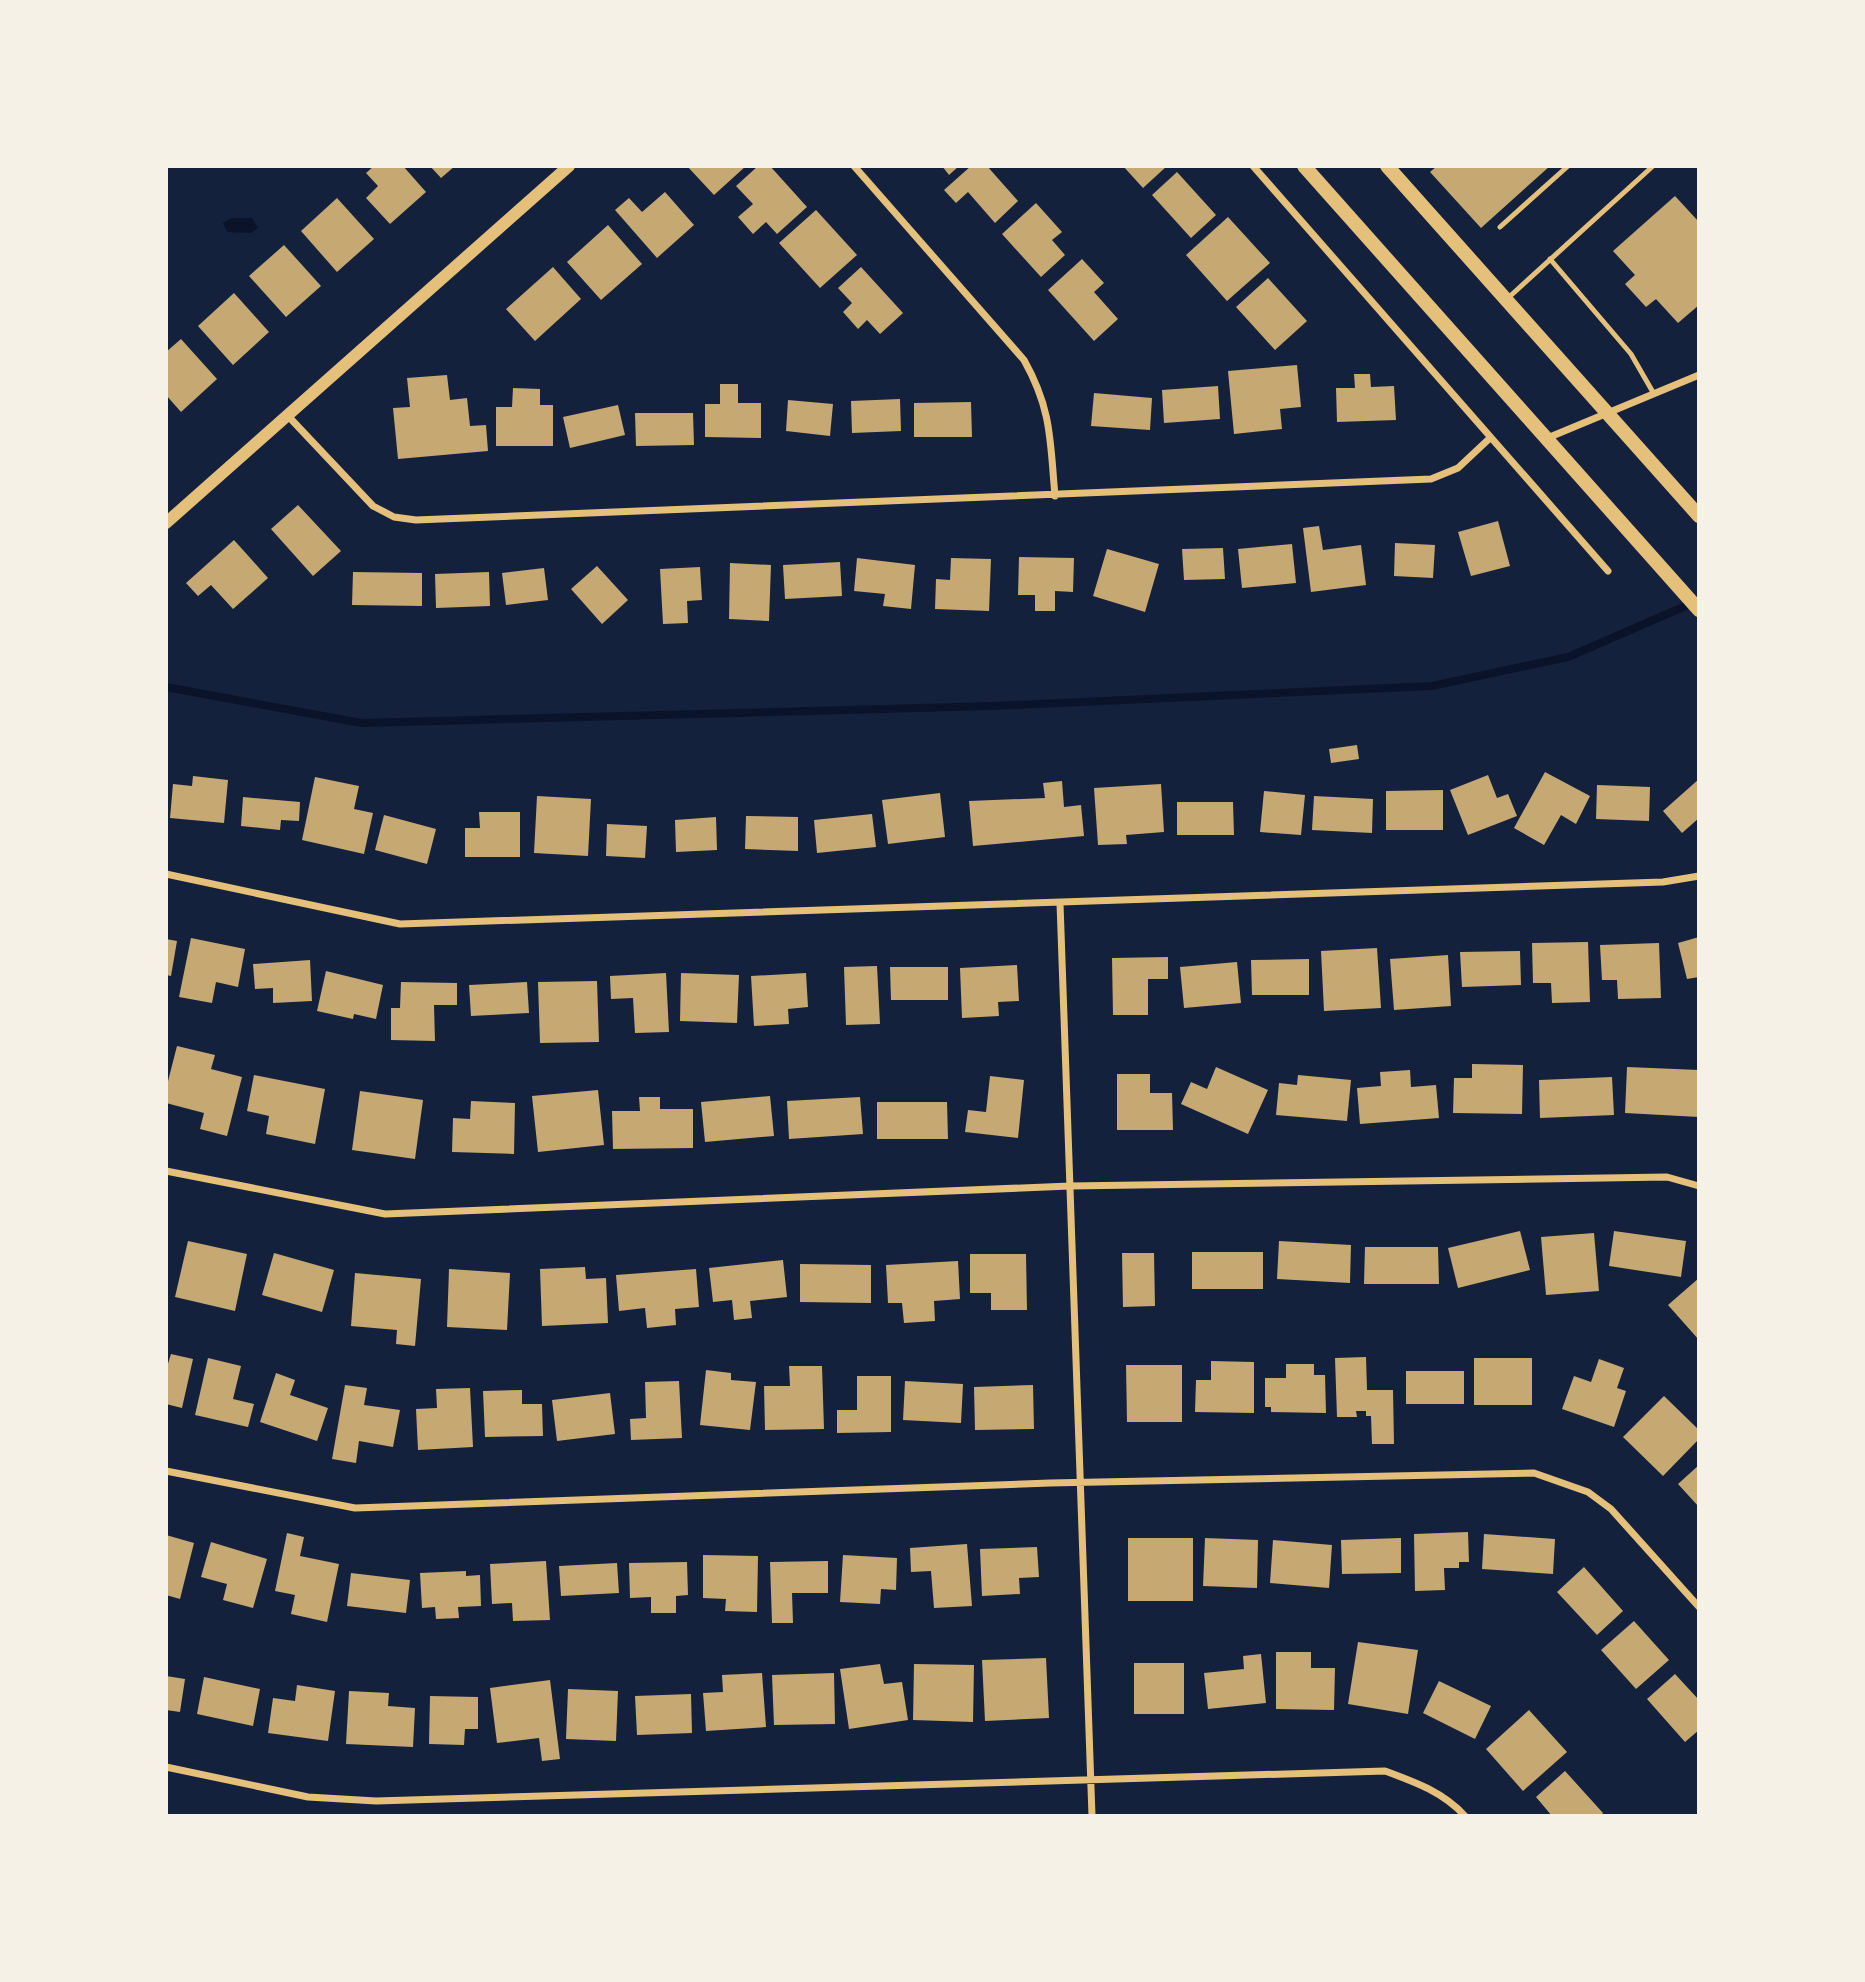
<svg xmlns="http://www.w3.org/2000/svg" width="1865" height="1982" font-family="Overpass,sans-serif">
<rect width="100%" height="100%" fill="#14213d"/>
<path fill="#0b132b" d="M232 218H252L258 228 251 233 227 232 223 223Z"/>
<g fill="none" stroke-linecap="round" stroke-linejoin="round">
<path stroke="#0b132b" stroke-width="8" d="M166 687 361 723 992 706 1432 686 1568 657 1695 602"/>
</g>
<path fill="#c6a872" d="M374 166H403L426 192 390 224 366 198 378 186 366 173Z
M430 166H455L441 178Z
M687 166H746L714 195Z
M758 166H770L807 207 777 234 766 222 753 234 738 217 753 204 736 186Z
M942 166H959L949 175Z
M971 166H987L1018 201 995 223 968 192 956 203 944 190Z
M1123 166H1167L1143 188Z
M1437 166H1550L1481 228 1430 172Z
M1177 172 1216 215 1191 238 1152 195Z
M665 192 694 225 657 258 615 210 629 198 642 212Z
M1675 196 1699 222V305L1678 323 1656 299 1646 307 1625 284 1635 275 1613 251Z
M337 198 374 239 337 272 301 231Z
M1036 203 1062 232 1052 240 1065 255 1041 277 1002 234Z
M816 210 857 255 820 288 779 243Z
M1228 217 1270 263 1227 301 1186 255Z
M608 225 642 264 601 300 567 262Z
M284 245 321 286 286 317 249 276Z
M1082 259 1104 283 1094 292 1118 319 1094 341 1048 290Z
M553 267 581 299 535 341 506 309Z
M861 267 903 313 880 334 867 320 858 329 843 312 852 303 838 288Z
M1268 278 1307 321 1275 350 1236 307Z
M234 293 269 332 233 365 198 326Z
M181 339 217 379 181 412 166 395V352Z
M1297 365 1301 407 1280 409 1282 429 1234 434 1228 371Z
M1354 374H1370L1371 387 1394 386 1396 420 1337 422 1336 388H1355Z
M447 375 450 400 467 398 470 426 486 425 488 451 398 459 393 408 410 407 407 378Z
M720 384H738V403H761V438L705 437V404H720Z
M1218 386 1220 419 1164 423 1162 390Z
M513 388 540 389V405H553V446H496V407H512Z
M1094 393 1152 398 1150 430 1091 426Z
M900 399 901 431 852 433 851 401Z
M788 400 833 404 830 436 786 431Z
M971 402 972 437H914V403Z
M618 405 625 435 570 448 563 417Z
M635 413H693L694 445 636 446Z
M298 505 341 551 313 576 271 529Z
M1498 521 1510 566 1471 576 1458 532Z
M1319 526 1323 550 1361 545 1366 585 1311 592 1303 528Z
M234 540 268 578 233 609 211 585 198 596 186 583Z
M1395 543 1435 545 1433 578 1394 576Z
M1292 544 1296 583 1242 588 1238 549Z
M1223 548 1225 579 1184 580 1182 549Z
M1107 549 1159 564 1145 612 1093 596Z
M1019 557 1074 558 1073 592 1055 591V611H1035V595H1018Z
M857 558 915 565 911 609 883 606 885 594 854 591Z
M951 558 991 559 989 611 935 609 936 579 950 580Z
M840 562 842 596 785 599 783 565Z
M730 563 771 565 769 621 729 619Z
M597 566 628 600 602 624 571 589Z
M700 567 702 600 687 601 688 623 663 624 660 569Z
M544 568 548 600 506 605 502 573Z
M353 572 422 573V606L352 605Z
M489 572 490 606 436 608 435 574Z
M1357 745 1359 759 1331 763 1329 749Z
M1545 772 1590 796 1576 824 1561 815 1544 845 1514 828Z
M1488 775 1497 798 1508 794 1517 816 1468 835 1450 790Z
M193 776 228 780 224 823 170 818 173 784 192 786Z
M315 777 359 786 354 809 373 813 364 854 302 840Z
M1699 779V818L1682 833 1663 811Z
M1062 781 1064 807 1081 805 1084 836 973 846 969 801 1045 798 1043 783Z
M1161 784 1164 832 1126 835 1127 844 1098 845 1094 788Z
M1597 785 1650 787 1649 821 1596 819Z
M1443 790V830H1386V791Z
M1264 791 1305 795 1301 835 1260 832Z
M940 793 945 837 888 844 882 800Z
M537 796 591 799 588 856 534 853Z
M1314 796 1373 799 1372 833 1312 830Z
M243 797 300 802 299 821 281 820 280 830 241 826Z
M1177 802H1233L1234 835H1177Z
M479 812H520V857H465V828H480Z
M872 814 876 847 817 853 814 820Z
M384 815 436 829 427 864 375 850Z
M746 816 798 817V851L745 849Z
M716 817 717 850 676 852 675 820Z
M607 824 647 826 645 858 606 856Z
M1699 937V977L1687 979 1678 943Z
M191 938 245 949 238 987 216 982 212 1003 179 997Z
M166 939 177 941 171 976 166 975Z
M1588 942 1590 1002 1552 1003 1551 983H1533L1532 943Z
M1659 943 1661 998 1618 999 1617 980H1602L1600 945Z
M1377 948 1381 1008 1324 1011 1321 951Z
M1520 951 1521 985 1462 987 1460 952Z
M1448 955 1451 1006 1394 1010 1390 959Z
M1168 957V979H1148V1015H1113L1112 958Z
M1309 959V995H1252L1251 960Z
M310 960 312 1001 273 1003V988L255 989 253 964Z
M1237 962 1241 1003 1184 1008 1180 967Z
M1017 965 1019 1001 998 1002 999 1016 962 1018 960 968Z
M877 966 880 1024 846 1025 844 967Z
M890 967H948V1000H891Z
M326 971 383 985 376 1019 354 1014 353 1019 317 1011Z
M666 973 669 1032 635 1033 633 998 611 999 610 976Z
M681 973 739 975 737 1023 680 1021Z
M806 973 808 1007 788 1009 789 1024 754 1026 751 976Z
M597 981 599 1042 540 1043 538 982Z
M401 982 457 983V1005H434L435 1041 391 1040V1008H400Z
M527 982 529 1013 471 1016 469 985Z
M177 1046 215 1055 211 1069 242 1077 227 1136 200 1129 204 1113 166 1103V1089Z
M1472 1064 1523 1065 1522 1114 1453 1113 1454 1078H1472Z
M1216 1067 1268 1090 1248 1134 1181 1104 1191 1082 1207 1089Z
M1627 1067 1699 1070V1117L1625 1113Z
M1410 1070 1411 1087 1436 1085 1439 1118 1360 1124 1357 1088 1381 1086 1380 1072Z
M1117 1074H1150V1093H1172L1173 1130H1117Z
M254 1075 325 1089 315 1144 266 1134 269 1116 247 1111Z
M1298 1075 1351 1080 1347 1121 1276 1115 1279 1083 1297 1085Z
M990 1076 1024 1080 1018 1138 965 1132 968 1110 986 1112Z
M1612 1077 1614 1115 1540 1118 1539 1080Z
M598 1090 604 1145 538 1152 532 1096Z
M360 1091 423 1100 415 1159 352 1150Z
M770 1096 774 1136 705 1142 701 1102Z
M639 1097H660V1109H693V1148L613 1149 612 1111H640Z
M860 1097 863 1134 789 1139 787 1101Z
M471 1101 515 1103 514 1154 452 1152 453 1118 470 1119Z
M877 1102H947L948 1139H877Z
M1520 1231 1530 1270 1458 1288 1448 1248Z
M1614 1231 1686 1241 1681 1277 1609 1266Z
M1594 1233 1599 1291 1546 1295 1541 1237Z
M188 1241 247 1254 235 1311 175 1297Z
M1279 1241 1351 1245 1350 1283 1277 1279Z
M1365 1247H1438L1439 1284H1364Z
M1192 1252H1263V1289H1192Z
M274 1253 334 1270 322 1312 262 1295Z
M1122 1253H1154L1155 1306 1123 1307Z
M970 1254H1026L1027 1310H991V1293H970Z
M783 1260 787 1297 750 1301 752 1318 734 1320 732 1300 713 1302 709 1268Z
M958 1261 960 1299 934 1301 935 1321 904 1323 902 1303H888L886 1265Z
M800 1264 871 1265V1303L800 1302Z
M585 1267 586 1279 606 1278 608 1323 542 1326 540 1269Z
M449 1269 510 1273 507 1330 447 1327Z
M696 1269 699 1307 675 1309 676 1325 647 1328 645 1308 619 1311 616 1275Z
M355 1273 421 1279 415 1346 396 1344 397 1330 351 1326Z
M1699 1278V1340L1668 1305Z
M171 1354 193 1359 182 1408 166 1404V1370Z
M1366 1357 1367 1390H1393L1394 1444H1372L1371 1416H1366V1411H1356L1357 1417H1337L1335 1358Z
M208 1358 241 1366 233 1399 254 1404 248 1427 195 1415Z
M1474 1358H1532V1405H1474Z
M1599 1359 1624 1368 1617 1388 1626 1391 1614 1427 1562 1409 1574 1376 1591 1382Z
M1211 1361 1254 1362V1413L1195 1412 1196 1380H1211Z
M1286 1364H1314V1375H1325L1326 1413 1271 1412V1407H1265V1378H1286Z
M1126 1365H1182V1422H1127Z
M789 1366H822L824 1429 765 1430 764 1386H790Z
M706 1370 731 1373V1380L756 1382 750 1430 700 1425Z
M1406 1371H1464V1404H1406Z
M276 1373 295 1380 290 1395 328 1408 317 1441 260 1422Z
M857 1376H891V1432L837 1433V1410H857Z
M679 1381 682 1438 631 1440 630 1419 646 1418 645 1382Z
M905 1381 963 1384 961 1423 903 1420Z
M345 1385 367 1388 364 1405 400 1410 393 1447 359 1441 356 1463 332 1459Z
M1033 1385 1034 1429 975 1430 974 1387Z
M470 1388 473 1447 418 1450 416 1409 437 1408 436 1389Z
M522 1390V1404H542L543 1436 485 1437 483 1391Z
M610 1393 615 1434 557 1441 552 1400Z
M1664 1396 1699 1430V1439L1663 1476 1623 1437Z
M1699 1465V1507L1678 1484Z
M1468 1532 1469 1562H1459V1568H1444L1445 1590 1415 1591 1414 1534Z
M287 1533 304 1537 300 1556 339 1564 327 1622 291 1614 295 1595 275 1591Z
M1484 1534 1555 1539 1553 1574 1482 1569Z
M166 1535 194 1543 180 1599 166 1595Z
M1128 1538H1193V1601H1128Z
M1205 1538 1258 1540 1257 1588 1203 1586Z
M1401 1538V1573L1342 1574 1341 1540Z
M1273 1540 1332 1545 1329 1588 1270 1583Z
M211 1542 267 1559 253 1608 223 1600 227 1584 201 1577Z
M967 1544 972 1606 934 1608 931 1571 911 1572 910 1548Z
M1037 1547 1039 1577 1019 1578 1020 1594 982 1596 980 1549Z
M703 1555 758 1556 757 1612 725 1611 726 1599 703 1598Z
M843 1555 897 1558 896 1590 881 1589 880 1604 840 1602Z
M546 1561 550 1620 513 1621 512 1603 492 1604 490 1564Z
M828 1561V1593H792L793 1623H772L770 1562Z
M687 1562 688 1595 676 1596V1613H651V1597L630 1598 629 1563Z
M617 1563 619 1593 561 1596 559 1566Z
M1584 1567 1623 1611 1597 1635 1557 1592Z
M466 1571V1576L480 1575 481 1606 458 1607 459 1618 436 1619 435 1607 422 1608 420 1573Z
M351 1573 410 1580 406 1613 347 1606Z
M1634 1621 1669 1660 1636 1689 1601 1650Z
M1358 1642 1418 1650 1408 1714 1348 1704Z
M1276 1652H1311V1668H1335L1334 1710 1276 1709Z
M1261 1654 1266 1703 1208 1709 1204 1673 1244 1669 1243 1656Z
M1046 1658 1049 1718 985 1721 982 1660Z
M1134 1663H1184V1714H1134Z
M880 1664 884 1684 902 1682 908 1720 849 1729 840 1669Z
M914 1664 974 1665 973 1722 913 1720Z
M762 1673 766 1727 706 1731 703 1693 723 1692 722 1675Z
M834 1673 835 1724 774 1725 772 1675Z
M1675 1674 1699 1700V1730L1685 1742 1647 1699Z
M166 1676 185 1679 180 1712 166 1710Z
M204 1677 260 1689 253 1726 197 1714Z
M550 1680 560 1759 542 1761 539 1738 497 1743 490 1688Z
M1439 1681 1491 1706 1475 1739 1423 1713Z
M297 1685 335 1691 328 1741 268 1733 273 1698 295 1701Z
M568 1689 618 1691 616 1741 566 1739Z
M349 1691 389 1693 388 1706 415 1708 413 1747 346 1744Z
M691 1694 692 1733 637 1735 635 1696Z
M430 1696 478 1697V1729H465L464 1745 429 1744Z
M1529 1710 1567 1752 1523 1791 1486 1749Z
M1565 1771 1603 1813 1601 1816H1552L1536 1797Z"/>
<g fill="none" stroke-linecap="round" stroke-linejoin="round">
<path stroke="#e5c07b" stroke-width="5" d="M1500 227 1568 166
M1550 259 1631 354 1654 394
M1508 298 1653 166"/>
<path stroke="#e5c07b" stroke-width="7" d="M854 166 1024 360C1052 410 1050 441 1055 496
M1253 166 1608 571
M289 417 373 506 394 517 416 520 1431 479 1458 468 1490 438
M1545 439 1699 375
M166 874 400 924 1663 882 1699 876
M1060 903 1092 1816
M166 1171 385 1214 1070 1186 1667 1177 1699 1186
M166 1471 355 1508 1050 1483 1534 1473 1588 1492 1611 1509 1699 1607
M166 1767 308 1797 376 1801 1385 1771C1415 1782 1443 1792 1465 1816"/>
<path stroke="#e5c07b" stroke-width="12" d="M166 523 569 166"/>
<path stroke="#e5c07b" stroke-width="14" d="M1304 166 1699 610
M1387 166 1699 516"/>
</g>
<rect width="1865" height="1982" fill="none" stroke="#f6f1e7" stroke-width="336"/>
</svg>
